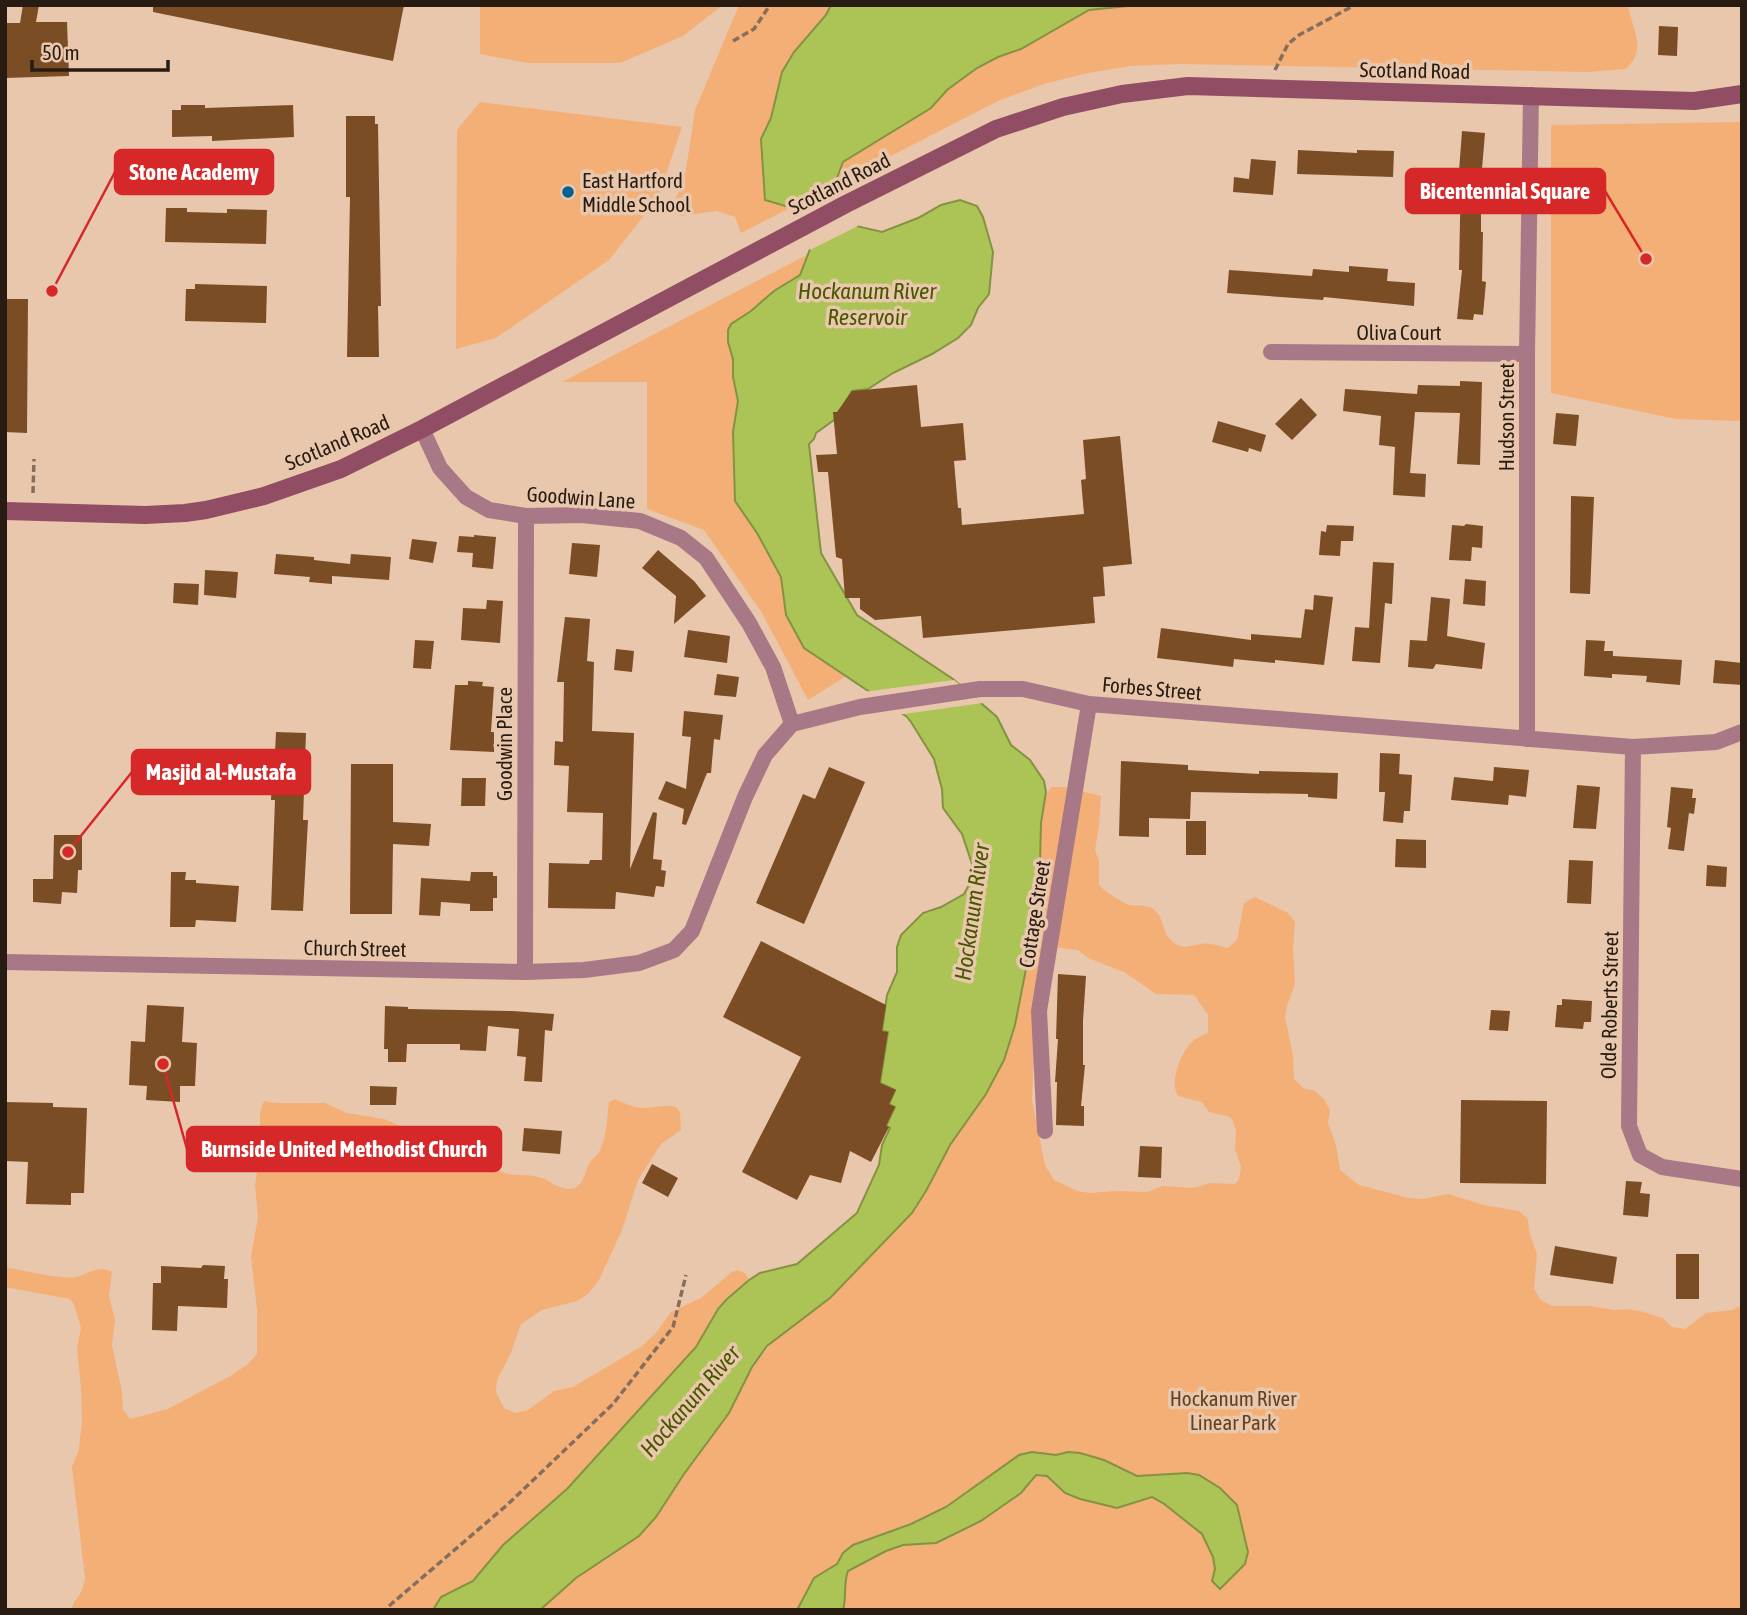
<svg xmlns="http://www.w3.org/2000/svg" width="1747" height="1615" font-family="'Asap Condensed',sans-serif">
<rect width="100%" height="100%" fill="#e9c7ad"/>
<path fill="#f4af76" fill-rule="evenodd" d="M480 5H723L683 36 620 63H528L480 54Z
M739 5H1628C1632 30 1648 48 1626 69L1588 72 1180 64 1131 66 1083 74 1044 84 998 101 741 233 735 217 717 211 680 216 675 211V200L685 176 695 110Z
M480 102 682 127 658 198 609 260 496 338 456 349 457 130Z
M1742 122V421L1676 419 1551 393V125Z
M834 241 771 469 874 659 808 700 762 613 704 530 647 509V382H562Z
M1052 787H1065L1101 796 1099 825 1095 850 1099 861V885C1104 891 1124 904 1130 905 1137 906 1146 905 1152 908 1166 916 1160 939 1180 946 1188 948 1193 945 1201 944 1209 942 1220 946 1228 948L1237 940 1244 903 1255 897 1288 913 1295 922 1293 947 1295 984 1287 1006 1285 1017 1293 1055 1294 1079 1303 1088 1315 1091 1324 1099 1330 1110 1328 1123 1336 1145 1340 1170 1359 1185 1409 1198 1422 1199 1448 1194 1484 1205 1519 1211 1528 1219 1529 1231 1537 1254 1534 1289 1541 1300 1552 1306H1590L1614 1310 1628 1309 1640 1311 1663 1318 1672 1327 1685 1329 1706 1313 1732 1310 1742 1305V1610H843C847 1597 843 1584 848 1571L886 1551 903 1545 936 1543 1021 1493 1035 1475 1032 1452 1019 1455 946 1507 843 1553 837 1564 814 1578 797 1610H540L576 1578 639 1536 656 1517 684 1474 729 1413 752 1367 841 1260 1027 933C1028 909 1037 886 1040 862 1042 841 1036 802 1052 787ZM1054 947 1078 950 1088 958 1124 972 1156 994 1194 995 1208 1015V1033C1203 1035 1196 1038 1192 1042 1181 1052 1169 1082 1178 1096L1202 1102 1209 1112 1227 1116 1232 1119 1236 1131 1235 1149 1241 1167 1239 1179 1235 1184 1211 1183 1193 1188 1163 1186 1147 1192 1115 1191 1090 1193 1077 1191 1054 1180 1045 1165 1032 1100 1035 1023Z
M615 1099C624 1103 632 1107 642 1108 655 1108 664 1104 676 1107L680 1112 681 1130 661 1144 638 1180 622 1230 599 1280 588 1294 577 1301 542 1310 521 1324 511 1353 497 1380 496 1392 504 1408 515 1413 528 1410 554 1391 573 1387 642 1346 656 1333 671 1312 701 1298 732 1272 738 1270 746 1274 749 1280 725 1300 717 1309 696 1347 567 1489 503 1545 473 1581 441 1597 433 1610H71C75 1597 82 1597 85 1578L72 1467 79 1449 82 1420 81 1388 77 1348 81 1328 74 1304 70 1299 5 1287V1267C21 1270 63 1280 76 1277 89 1274 99 1264 112 1272L109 1296 115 1320 112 1345 122 1392 123 1409 130 1419 168 1409 232 1375 248 1364 257 1354V1310L251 1256 258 1217 255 1185 260 1150V1112L264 1101 275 1103H325L347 1113 384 1119 442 1144 492 1151 496 1169C511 1178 523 1173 538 1177 549 1179 556 1188 568 1189 584 1189 584 1173 590 1162 593 1158 598 1155 600 1150 607 1136 607 1117 609 1102Z"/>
<path fill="#acc455" stroke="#849241" stroke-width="2" d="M831 5H1138L1089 10 1021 49 998 57 977 68 947 90 931 108 843 162 834 186 856 226 882 232 918 218 941 205 960 200 977 206 983 217 993 252 989 294 978 308 971 325 958 338 932 354 893 373 868 389 852 391 834 420 816 433 814 439 809 444 821 553 857 615 953 679 997 717 1011 745 1030 760 1044 781 1046 792 1041 823 1040 862 1028 917 1026 969 1015 1025 1004 1060 986 1094 950 1145 926 1191 912 1213 830 1298 767 1346 752 1367 729 1413 684 1474 656 1517 639 1536 576 1578 540 1610H433L441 1597 473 1581 503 1545 567 1489 696 1347 718 1309 726 1300 749 1280 760 1273 797 1264 857 1213 879 1165 882 1145 890 1128 886 1126 895 1107 889 1104 895 1090 880 1083 888 1032 882 1031 887 995 897 972V947L901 935 923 913 941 907 964 894 970 883 972 864 962 834 943 808 942 789 934 759 911 722 907 717 804 648 786 615 781 577 757 533 735 501 733 432 738 401 733 377V359L728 342V330L731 324 751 311 774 291 800 275 812 244 789 207 765 200 761 139 771 118 782 72 794 52 826 15Z
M1032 1452 1056 1455 1068 1452 1080 1453 1104 1460 1137 1476 1187 1473 1199 1475 1220 1488 1237 1505 1248 1552 1245 1564 1220 1589 1212 1581 1215 1569 1213 1557 1202 1534 1163 1503 1152 1497 1117 1508 1080 1499 1065 1493 1047 1476 1036 1475 1021 1493 981 1521 936 1543 903 1545 886 1551 848 1571C843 1584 847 1596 843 1610H797L814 1578 837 1564 843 1553 853 1545 911 1524 946 1507 1019 1455Z"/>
<path fill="#e9c7ad" d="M837 185 858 226 810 250 789 210Z
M954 680 983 703 897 715 863 692Z"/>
<path fill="#7b4d24" d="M23 5H39L36 22H67L69 76 5 78V23H20Z
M153 5H404L393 61 153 12Z
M1659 26 1678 27 1677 56 1658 55Z
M181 105H205V108L293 105 294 137 212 141V136L172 137V110H181Z
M346 116H375V124H378L381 306H378L379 357H347L350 197H346Z
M1462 131 1485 133 1481 181V232H1483L1482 281 1486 282 1483 315 1474 314 1473 320 1457 319 1462 270H1459L1461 171H1459Z
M1298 150 1357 153V150L1394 151 1393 177 1297 174Z
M1251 159 1276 161 1273 195 1233 192 1234 177 1249 179Z
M166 208H187V212L227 213V209L267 210 266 244 165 242Z
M1349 266 1388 269 1387 281 1415 283 1414 306 1324 297 1323 300 1227 293 1229 270 1312 276 1313 269 1349 272Z
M195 284 267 286 266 323 185 321 186 289H195Z
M5 299H28L27 433 5 432Z
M1460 381 1482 382 1480 465 1457 464 1460 413 1415 412 1410 473 1426 474 1425 497 1393 495 1395 447 1379 445 1381 416 1343 411 1345 389 1417 394 1418 385 1460 386Z
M917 385 921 427 963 423 966 460 954 461 958 508H961L962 525 1084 514 1081 480 1086 479 1083 440 1120 436 1132 564 1103 567 1105 596 1093 597 1095 623 923 638 921 616 875 620 860 609V598H845L842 559 836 557 828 472H818L816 455 837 454 833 412H837L852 391Z
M1301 398 1317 415 1292 440 1275 424Z
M1556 413 1579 415 1576 446 1553 444Z
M1218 421 1266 435 1261 452 1249 448 1248 452 1212 442Z
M1571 496 1594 497 1590 594 1570 593Z
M1466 524 1483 526 1482 548 1472 547 1471 561 1449 560 1452 525 1464 526Z
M1327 525 1354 526 1353 541H1341L1340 556 1319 555 1321 531 1326 532Z
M474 535 496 537 493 569 472 567 473 553 457 552 459 536 474 537Z
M412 539 437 542 433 563 409 559Z
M572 543 600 545 597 577 569 574Z
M658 550 694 581 706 596 674 624 676 596 642 568Z
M276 554 314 557V560L350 564 351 554 391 557 389 580 332 576V584L309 582 310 577 274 574Z
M1373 562 1394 563 1392 604 1385 603 1380 663 1352 661 1355 627 1369 628Z
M205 570 238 572 236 598 204 595Z
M1465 579 1486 581 1485 606 1463 604Z
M174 583 199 584 198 605 173 603Z
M1314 595 1333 597 1324 665 1275 660V663L1234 659 1233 667 1157 658 1161 628 1251 640V634L1301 638 1305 609 1313 610Z
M1431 597 1450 599 1447 636 1485 643 1482 669 1436 664 1433 669 1408 667 1410 640 1427 641Z
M487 600 503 601 500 643 461 640 463 608 486 609Z
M565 617 590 619 587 661 594 662 592 731 634 733 630 869 653 812 657 813 653 859 662 860 661 870 666 871 664 887 656 886 654 897 616 892 615 909 548 908 549 863 589 864 590 860H602L603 813 567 812 569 766 554 765 555 741 563 742 564 682H557Z
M688 630 730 636 727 663 684 657Z
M415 640 434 641 431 669 413 668Z
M1586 640 1605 641 1604 651H1613V656L1682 660 1680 685 1646 682 1647 676 1612 674V678L1584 676Z
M616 649 634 651 632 672 614 670Z
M1715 660 1742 663V685L1713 683Z
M717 674 739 677 736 697 714 695Z
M468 681 483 682 482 686 494 687 491 732H494V752L450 750 455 685H468Z
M684 711 723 715 720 740 714 739 711 773H707L686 825 682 824 684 809 658 799 666 781 686 789 691 737 682 736Z
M276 732 306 733 303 820H308L303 911 271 910 275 800H271L272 775H274Z
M1380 753 1400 754 1399 774 1412 775 1410 811H1404L1403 823 1383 821 1385 792H1379Z
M1121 761 1188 765V770L1259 774V771L1338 773 1337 799 1308 797V794L1191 792 1190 819 1149 818V837L1119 836Z
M351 764H393V822L431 824 429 846 393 844 392 914H350Z
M829 767 865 782 804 924 756 903 803 794 815 799Z
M1494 767 1529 770 1526 797 1509 795 1508 805 1451 800 1454 777 1493 781Z
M462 778H486L485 806H461Z
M1577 785 1600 787 1596 829 1573 828Z
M1671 787 1693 789 1692 798H1696L1694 814 1689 813 1684 851 1668 849 1671 828 1667 827Z
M1186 821H1206V855H1186Z
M54 835H82V870H78L77 893 62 892 61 904 33 902V879H53Z
M1396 839 1426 840V868L1395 867Z
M1569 860 1593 861 1591 904 1567 903Z
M1707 865 1727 867 1726 887 1706 886Z
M171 872H186L185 880H196V883L239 886 236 922 196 920 195 927H170Z
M471 872H493V876H497V898H493V911H470V904L441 902 440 916 419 915 421 878 470 881Z
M761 941 886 1005 882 1031 888 1032 880 1083 896 1090 889 1104 895 1107 886 1126 889 1127 871 1162 850 1151 841 1183 810 1175 797 1200 742 1172 801 1057 723 1017Z
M1058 974 1086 976 1083 1021V1065H1085L1081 1106H1084V1126L1056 1125 1057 1082H1055L1058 1039H1056Z
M1562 999 1592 1001 1591 1022H1584L1583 1029 1555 1027 1557 1005H1562Z
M147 1005 184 1007 182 1042 197 1043 195 1086H180V1102L146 1100 147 1086 129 1085 131 1041 145 1042Z
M385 1006 408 1007V1009L512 1011 554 1014 552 1031 545 1030 542 1082 524 1081 526 1057 517 1056 519 1029 488 1026 486 1051 460 1050V1044H407L406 1062H388V1049H384Z
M1491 1010 1510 1011 1508 1031 1489 1030Z
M370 1086 397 1087 396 1105H370Z
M1461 1100 1547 1101 1546 1184 1460 1183Z
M5 1102 53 1103V1107L87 1108 84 1193H71V1205L26 1204 28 1162 5 1161Z
M524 1128 562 1131 560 1154 522 1151Z
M1140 1146 1162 1147 1161 1178 1138 1177Z
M652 1164 678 1178 668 1197 642 1183Z
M1626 1181 1642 1182 1640 1193 1650 1194 1648 1217 1623 1215Z
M1555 1246 1617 1257 1613 1284 1550 1275Z
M1676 1254H1699V1299H1676Z
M203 1265 225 1266 224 1279H228L227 1308 178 1306 177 1331 152 1330 153 1283H161V1266L201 1268Z"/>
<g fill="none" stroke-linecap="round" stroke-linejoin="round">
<path stroke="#856e5c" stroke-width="3.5" stroke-dasharray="7 3.5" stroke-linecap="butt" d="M733 41 754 29 770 5
M1275 70 1288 44 1299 35 1355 5
M33 493 34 459
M389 1606 507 1505 613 1404 673 1327 686 1275"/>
<path stroke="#a87886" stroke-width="16" d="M1271 352 1527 354
M422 429 440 468 466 497 489 510 526 516 582 515 640 521 681 538 706 558 749 623 773 667 792 724
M1527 739V354L1531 95
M1633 747 1629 1126 1640 1155 1662 1167 1742 1179
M5 962 525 972 584 970 639 963 674 950 692 931 745 797 765 755 792 724 860 707 980 689H1023L1089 704 1633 747 1716 742 1742 732
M525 972 526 516
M1045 1131 1039 1011 1089 704"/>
<path stroke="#914d64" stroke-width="18" d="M5 511 145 515 185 513 206 510 264 496 341 469 422 429 846 204 996 129 1063 107 1122 94 1188 86 1694 101 1742 94"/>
</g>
<circle fill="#006292" stroke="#e9c7ad" stroke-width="2.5" cx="568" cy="192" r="7"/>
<g text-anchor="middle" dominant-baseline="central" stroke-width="7" stroke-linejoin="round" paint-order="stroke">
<g font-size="21" fill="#281c12" stroke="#e9c7ad">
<text transform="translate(1415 70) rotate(1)">Scotland Road</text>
<text transform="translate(839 183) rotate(-27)">Scotland Road</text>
<text x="1399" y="332">Oliva Court</text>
<text transform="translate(1506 417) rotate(-90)">Hudson Street</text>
<text transform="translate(337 442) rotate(-23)">Scotland Road</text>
<text transform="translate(581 497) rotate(4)">Goodwin Lane</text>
<text transform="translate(1152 688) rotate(5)">Forbes Street</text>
<text transform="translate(504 744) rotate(-90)">Goodwin Place</text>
<text transform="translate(1034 914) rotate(-81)">Cottage Street</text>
<text transform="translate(355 948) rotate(1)">Church Street</text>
<text transform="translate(1609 1005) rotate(-89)">Olde Roberts Street</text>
</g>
<g font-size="21" fill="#281c12" stroke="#e9c7ad" text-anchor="start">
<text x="582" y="180">East Hartford<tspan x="582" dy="24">Middle School</tspan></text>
</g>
<g font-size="21" fill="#654021" stroke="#e9c7ad">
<text x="1233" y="1398">Hockanum River<tspan x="1233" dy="24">Linear Park</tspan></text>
</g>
<g font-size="23" font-style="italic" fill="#495700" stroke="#e9c7ad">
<text x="867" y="291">Hockanum River<tspan x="867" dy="26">Reservoir</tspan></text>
<text transform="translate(972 912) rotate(-82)">Hockanum River</text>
<text transform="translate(690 1401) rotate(-49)">Hockanum River</text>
</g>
</g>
<path fill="none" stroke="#d62828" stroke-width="2.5" d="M52 291L115 172M1646 259L1605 191M68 852L132 772M163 1064L187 1149"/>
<g fill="#d62828" stroke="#e9c7ad" stroke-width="2.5">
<circle cx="52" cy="291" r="7"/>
<circle cx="1646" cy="259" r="7"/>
<circle cx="68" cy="852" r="7"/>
<circle cx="163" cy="1064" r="7"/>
</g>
<g fill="#d62828" stroke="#d62828" stroke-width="2.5">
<rect x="115" y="150" width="158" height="44" rx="7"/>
<rect x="1406" y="169" width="199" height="44" rx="7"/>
<rect x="132" y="750" width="178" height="44" rx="7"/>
<rect x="187" y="1127" width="314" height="44" rx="7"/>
</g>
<g font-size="23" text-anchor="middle" font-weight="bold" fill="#fff">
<text x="194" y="180">Stone Academy</text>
<text x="1505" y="199">Bicentennial Square</text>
<text x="221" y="780">Masjid al-Mustafa</text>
<text x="344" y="1157">Burnside United Methodist Church</text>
</g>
<rect width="1747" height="1615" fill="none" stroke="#281c12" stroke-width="14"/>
<path d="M32 60v10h136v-10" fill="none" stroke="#281c12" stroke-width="3.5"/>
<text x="42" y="60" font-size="21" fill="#281c12" stroke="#e9c7ad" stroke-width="5" paint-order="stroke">50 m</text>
</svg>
